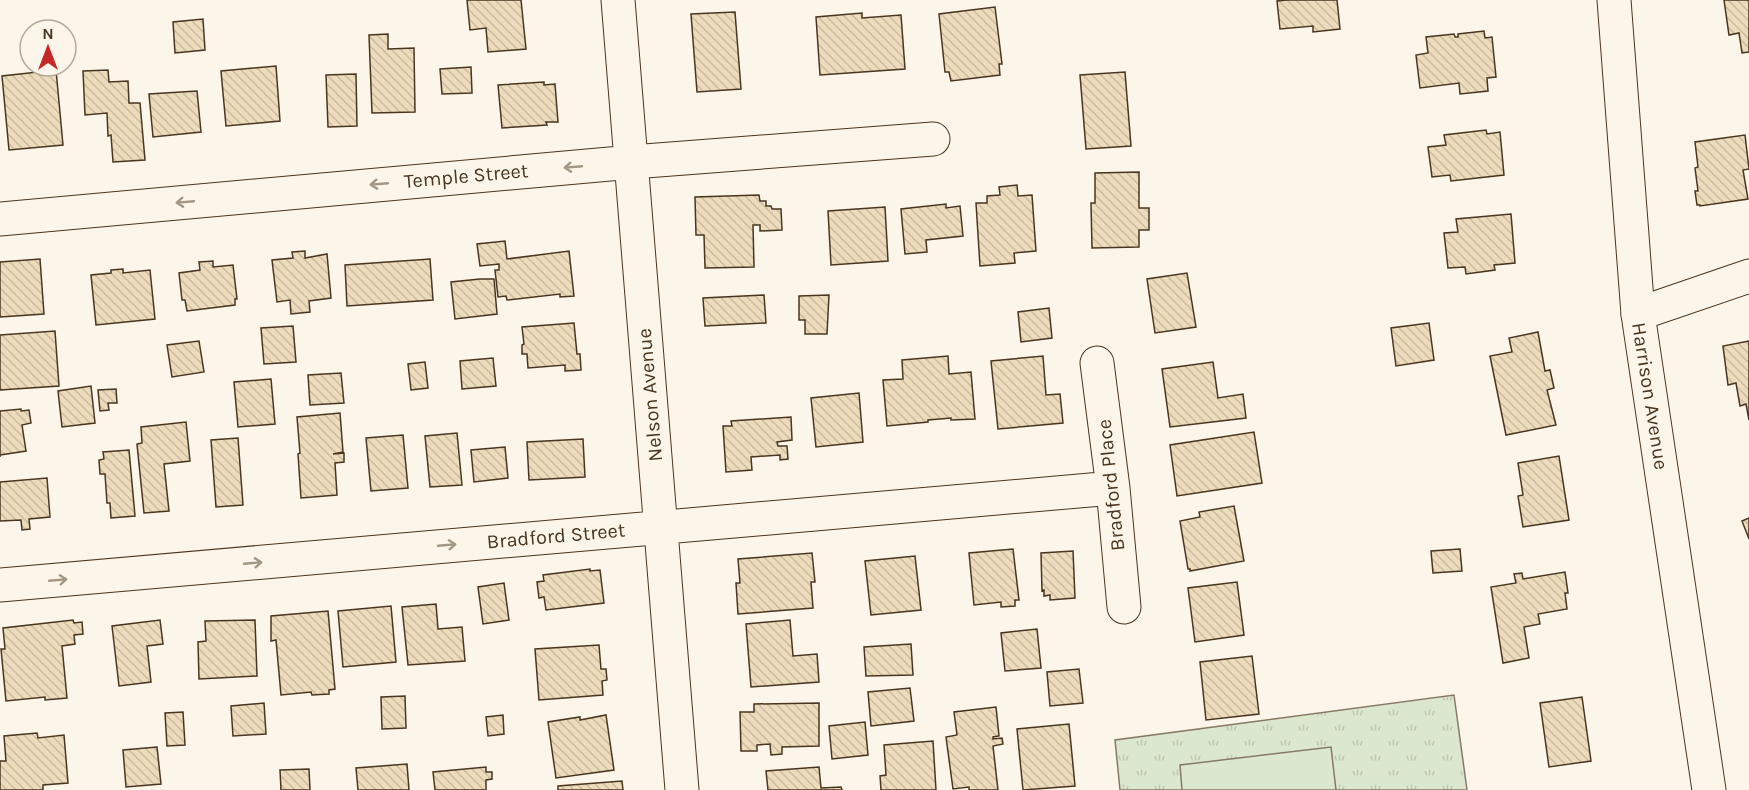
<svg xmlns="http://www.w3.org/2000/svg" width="1749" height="790" font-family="Karla,sans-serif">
<defs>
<pattern id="park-tufts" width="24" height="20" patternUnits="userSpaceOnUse" patternTransform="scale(1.5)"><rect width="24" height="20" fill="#dce7d0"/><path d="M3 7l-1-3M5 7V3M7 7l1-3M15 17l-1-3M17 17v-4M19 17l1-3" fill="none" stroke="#bec7b2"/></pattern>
<pattern id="building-back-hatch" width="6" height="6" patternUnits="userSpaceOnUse" patternTransform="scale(1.5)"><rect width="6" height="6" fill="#ecdcbc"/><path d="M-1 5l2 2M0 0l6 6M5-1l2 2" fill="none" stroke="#ccbda1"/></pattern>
</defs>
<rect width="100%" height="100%" fill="#fbf6e9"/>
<path fill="url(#park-tufts)" stroke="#887966" stroke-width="1.5" d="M1454 695 1467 790H1120L1115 740Z"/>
<path fill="#dce7d0" stroke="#887966" stroke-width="1.5" d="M1331 747 1336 790H1182L1180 765Z"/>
<path fill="url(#building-back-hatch)" stroke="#4a3520" stroke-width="1.5" d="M467 0H521L526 49 488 52 486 28 470 30Z
M1287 0H1337L1340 29 1313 32V26L1280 29 1277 1Z
M1724 0H1749V52L1742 53 1739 33 1729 35Z
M995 7 1002 64H999L1000 75 951 81 949 72H945L939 14Z
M735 12 741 89 697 92 691 14Z
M862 13V18L901 15 905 69 820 75 816 17Z
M203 19 205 50 175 53 173 22Z
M1484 31 1485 38 1492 37 1496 77 1487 78 1488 91 1460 94 1459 83 1420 88 1416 55 1428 53 1426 37 1454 34 1455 37H1458V34Z
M388 34V49L414 48 415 112 372 113 369 35Z
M276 66 280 121 226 126 221 71Z
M471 67 472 93 442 94 440 69Z
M56 70 63 145 9 150 2 76Z
M108 70 109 82 128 81 129 103H140L145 160 113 162 111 135 108 136 107 113 85 115 83 71Z
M1125 72 1131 146 1086 149 1080 75Z
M356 74 357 126 328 127 326 75Z
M544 82V85L555 84 558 122H546L547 125 502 128 498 85Z
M197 91 201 132 153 137 149 94Z
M1486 130 1487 134 1500 132 1504 175 1451 181 1450 175 1432 177 1428 147 1446 145 1444 135Z
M1745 135 1749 169 1743 170 1748 199 1700 206V205H1697L1695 191H1698L1695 168 1698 167 1695 142Z
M1139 172V208H1149V230H1139V247L1092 248 1091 203H1095V173Z
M1017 185 1018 196 1032 195 1036 251 1014 253 1015 263 980 266 976 203H987V196L1000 195 999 187Z
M759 195 760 201H766V206H771L772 209H781L782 230 760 231V225H753L754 267 705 268 704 235H696L695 197Z
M946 204V208L960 206 963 236 926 240 927 252 905 254 901 209Z
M885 207 888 261 831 265 828 211Z
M1511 214 1515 263 1494 265 1495 270 1466 274 1465 267 1448 268 1444 233 1458 232 1456 219Z
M505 241 507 259 569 251 574 296 560 297V294L507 300 506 296 498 297 495 270H499V264L480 266 477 244Z
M305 251V258L327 254 331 298 309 301 310 312 291 314 290 300 277 302 272 260 293 258 292 252Z
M40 259 44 314 0 317V262Z
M430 259 433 300 347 306 345 265Z
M213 261V267L233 265 237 299H235V305L187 311 185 300H182L179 273 200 270 199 262Z
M123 269V273L150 270 155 319 96 325 91 275 111 273V270Z
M1187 273 1196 327 1155 333 1147 279Z
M480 279H494L497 314 455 319 451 282Z
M764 295 766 323 705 326 703 298Z
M829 295 827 334H805V320H799V296Z
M1049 308 1052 338 1021 342 1018 312Z
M574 323 577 354H580L581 370 565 371V365L528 368 527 354H522V345L524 344 522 327Z
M1429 323 1434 360 1396 366 1391 328Z
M293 326 296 362 264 364 261 328Z
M55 331 59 386 0 390V335Z
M1538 332 1545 371 1550 370 1554 388 1547 390 1556 425 1506 435 1490 356 1512 352 1509 338Z
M199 341 204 372 172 377 167 345Z
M1749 341V420L1746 404 1740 406 1736 383 1728 385 1723 346Z
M948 356 949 374 971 372 975 419 951 420V418L928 420V422L887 426 883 380 903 379 902 360Z
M1043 356 1046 395 1060 394 1063 423 998 429 991 361Z
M493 358 496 386 462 389 460 361Z
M425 362 428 388 411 390 408 364Z
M1213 362 1218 398 1243 394 1246 418 1170 427 1162 369Z
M341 373 344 403 310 405 308 375Z
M271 379 275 424 238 427 234 382Z
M91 386 95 423 62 427 58 391Z
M116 389 117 403H108L109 410 100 411 98 390Z
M859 393 863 442 816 447 811 398Z
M21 409V411L29 410 31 423 22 425 26 451 0 455V457V411Z
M340 413 343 452 333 454 344 453V462L335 463 337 495 301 498 298 454 300 453 297 417Z
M791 417 792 440 777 442 778 446H787L788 459 780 460V455L751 457 752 470 726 472 723 426H732L731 421Z
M186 422 190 461 164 464 169 511 144 513 137 444 142 443 141 427Z
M1254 432 1262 483 1177 496 1170 445Z
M457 433 462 485 430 487 425 436Z
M403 435 408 488 371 491 366 438Z
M238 438 243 505 216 507 211 440Z
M583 439 585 477 529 480 527 442Z
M505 447 508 478 474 482 471 450Z
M129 450 135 516 111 518 110 503H107L105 474H100L99 460 104 459 103 452Z
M1559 456 1569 520 1523 527 1518 496 1523 495 1518 463Z
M47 478 50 517 29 519 30 529 22 530 21 520 0 521V482Z
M1234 506 1244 561 1190 571V569H1188L1180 521 1200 517 1199 512Z
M1749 518V539L1742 521Z
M1013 549 1019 600H1015V606L1001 607V602L974 605 969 553Z
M1460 549 1462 571 1433 573 1431 551Z
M1073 551 1075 598 1050 600V595L1044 596V590L1042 591 1041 553Z
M812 553 815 582H811L813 608 738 614 736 583H740L738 559Z
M915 556 921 610 871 615 865 561Z
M590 569V571L600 570 604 603 546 610 544 597 539 598 537 582 544 581 543 575Z
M1565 572 1568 593H1565L1567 609 1538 614 1540 624 1524 627 1529 658 1503 663 1491 587 1516 583 1514 574 1522 573 1523 579Z
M1237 582 1244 635 1195 642 1188 588Z
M504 583 509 620 483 624 478 587Z
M436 604 438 629 462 627 465 661 408 665 402 607Z
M391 606 396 662 343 667 338 611Z
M328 611 335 689 329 690V694L312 695 311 692 281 695 276 640 271 641V616Z
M73 620 74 623 82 622 83 634 74 635 75 644 62 646 67 698 45 700V697L6 701 1 649H5L3 628Z
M160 620 163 644 147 646 151 682 119 686 112 626Z
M255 620 257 676 199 679 198 642 206 641 205 621Z
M790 620 793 656 817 654 819 682 751 687 746 624Z
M1037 629 1041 668 1005 671 1001 633Z
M911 644 913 675 866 676 864 647Z
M599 645 601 669H606L607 680 602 681 603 695 539 700 535 649Z
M1252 656 1259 714 1206 720 1200 662Z
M1079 669 1083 703 1050 706 1047 672Z
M910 688 914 721 871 726 868 692Z
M405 696 406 728 382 729 381 697Z
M1582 697 1591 761 1549 767 1540 703Z
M264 703 266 734 233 736 231 706Z
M819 703V746L782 747V754L771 755 770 744 757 745V751H741L740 712H754V704Z
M996 707 999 736 993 737V739L1002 738 1003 744 993 746 998 790H969V787L953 789 946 737 957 735 954 712Z
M183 712 185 745 167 746 165 713Z
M503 715 504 734 488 736 486 717Z
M606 715 614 770 556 778 548 722 580 717V720Z
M865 722 868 755 832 759 829 726Z
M1069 724 1075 786 1023 790 1017 729Z
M37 733 38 738 64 735 68 783 43 785V790H0V761H6L4 736Z
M933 741 936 790H881L880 776 886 775 884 745Z
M157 747 161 784 126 787 123 750Z
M407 764 409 790H358L356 768Z
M486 767V772H492V779L486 780V790H435L433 772Z
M819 767 821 788 841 787 842 790H768L766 771Z
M309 769 310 790H281L280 770Z
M622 781 623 790H558V786Z"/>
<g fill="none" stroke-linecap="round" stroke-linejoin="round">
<g stroke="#4a3520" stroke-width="35">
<path id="minor" d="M618 0 682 790
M0 219 632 162 933 139
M1638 314 1749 276
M1097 363 1113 488 1124 607
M0 585 1113 488"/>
</g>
<g stroke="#4a3520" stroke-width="35">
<path id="major" d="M1614 0 1638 314 1709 790"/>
</g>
<use href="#minor" stroke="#fbf6e9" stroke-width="33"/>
<use href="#major" stroke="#fbf6e9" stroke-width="33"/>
</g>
<defs><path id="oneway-shaft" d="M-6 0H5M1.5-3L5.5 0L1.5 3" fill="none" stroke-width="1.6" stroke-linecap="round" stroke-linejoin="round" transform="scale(1.5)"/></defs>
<g stroke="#a29684">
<use href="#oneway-shaft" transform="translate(573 167) rotate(175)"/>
<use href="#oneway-shaft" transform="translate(379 184) rotate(175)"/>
<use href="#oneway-shaft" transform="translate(185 202) rotate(175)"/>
<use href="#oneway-shaft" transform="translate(447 545) rotate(-5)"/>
<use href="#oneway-shaft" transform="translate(253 563) rotate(-5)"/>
<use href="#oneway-shaft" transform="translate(58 580) rotate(-5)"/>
</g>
<g text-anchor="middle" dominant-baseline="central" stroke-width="4.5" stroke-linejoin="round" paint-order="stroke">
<g font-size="20" fill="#4a3520" stroke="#fbf6e9">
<text transform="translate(466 176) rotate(-5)">Temple Street</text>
<text transform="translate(650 395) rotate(-95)">Nelson Avenue</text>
<text transform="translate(1650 396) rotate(81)">Harrison Avenue</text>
<text transform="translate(1111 485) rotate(-96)">Bradford Place</text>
<text transform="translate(556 536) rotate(-5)">Bradford Street</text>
</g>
</g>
<g transform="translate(48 48)"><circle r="28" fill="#fbf6e9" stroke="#b4a999" stroke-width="1.5"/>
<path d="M0-4.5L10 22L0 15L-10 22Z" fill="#c62828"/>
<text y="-9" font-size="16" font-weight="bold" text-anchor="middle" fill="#4a3520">N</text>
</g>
</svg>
